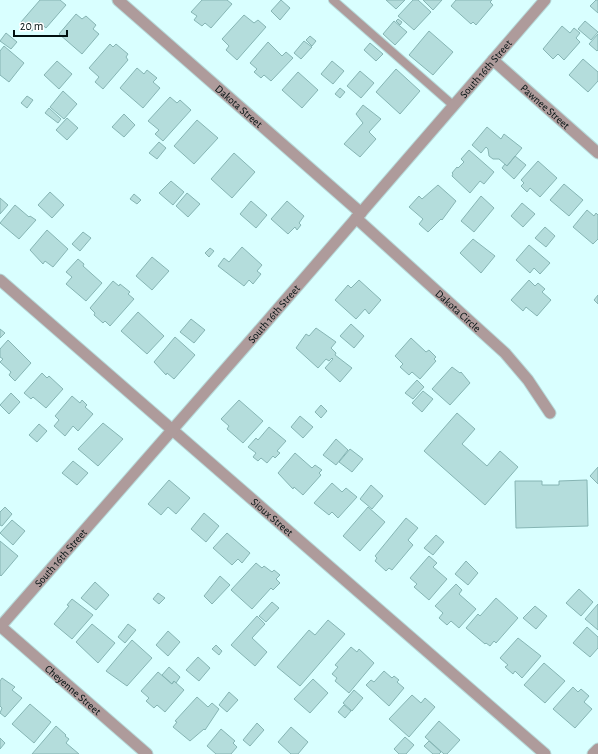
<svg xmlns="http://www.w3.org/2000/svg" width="598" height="754" font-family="'Alegreya Sans',sans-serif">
<rect width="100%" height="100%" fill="#d9ffff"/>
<path fill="#b4dddc" stroke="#86b5b4" d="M40 0H60L66 5 46 28 39 22 32 31 21 22Z
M202 0H227L232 4 211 28 205 23 202 26 194 20 197 16 191 12Z
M281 0 290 8 280 20 271 11Z
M386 0H405L396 9Z
M413 0H418L431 12 414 30 398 16Z
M423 0H442L433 10Z
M456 0H492L490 2 493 5 476 25 473 22 471 24 451 6Z
M596 0H598V13L590 6Z
M76 14 82 19 86 16 96 25 93 29 99 34 82 54 59 34Z
M244 15 254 23 258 20 266 27 237 60 226 50 229 46 222 39Z
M398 19 402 22 400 25 396 21Z
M394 21 407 32 395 45 383 34Z
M585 21 598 32 591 40 578 29Z
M562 26 570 33 574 28 580 33 576 38 580 42 564 60 558 54 553 59 543 49Z
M429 31 453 52 433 75 409 55Z
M6 33 17 42 11 49 0 41Z
M598 34V50L597 51 589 44Z
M310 36 316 41 312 46 306 40Z
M304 41 312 47 301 59 294 53Z
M268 42 282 56 286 52 293 58 271 81 264 75 261 78 254 72 257 69 250 63Z
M370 43 383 54 376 61 364 50Z
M110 44 113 47 116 44 128 54 126 57 128 60 103 89 95 82 99 77 89 68Z
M4 46 24 63 9 82 0 75V51Z
M583 59 598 72V81L588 92 569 75Z
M57 61 72 74 59 89 44 75Z
M332 61 344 71 333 84 321 74Z
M137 68 144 74 147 70 157 78 153 82 160 88 143 108 120 88Z
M396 69 420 91 400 114 376 92Z
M360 71 374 83 361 98 347 86Z
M298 72 318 90 302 108 282 90Z
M340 88 345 92 340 98 335 94Z
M63 91 77 104 64 119 50 107Z
M27 96 33 100 27 108 21 103Z
M170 97 177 103 180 100 191 110 163 141 155 134 159 130 148 121Z
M363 105 381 119 369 132 376 139 360 157 344 144 363 123 356 114Z
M49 108 61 119 58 123 45 113Z
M124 114 135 125 124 137 112 127Z
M67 118 78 128 67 140 56 130Z
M197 120 218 138 194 164 174 146Z
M487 127 501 139 504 134 522 148 507 166 499 159H493L489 156 488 149 486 147 481 153 472 145Z
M159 142 166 148 157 159 149 153Z
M469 150 494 172 484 184 480 181 470 193 452 176 453 174 452 173 457 167 458 168 464 162 461 159Z
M234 153 255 172 232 198 211 179Z
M515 156 526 165 514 179 502 168 505 164 507 166Z
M538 161 557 178 540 197 530 188 527 192 521 186 524 183 521 180Z
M171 181 184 192 173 205 159 193Z
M564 184 583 200 569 216 550 200Z
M438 185 456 201 442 220 441 219 428 232 419 224 423 219 409 207 419 196 422 199Z
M50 192 64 205 52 218 38 205Z
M187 193 200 204 188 217 176 206Z
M134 194 141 200 137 204 130 199Z
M481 196 494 208 474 232 461 221Z
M0 198 8 205 0 214Z
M251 201 267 215 256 228 240 214Z
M287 201 304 216 299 223 301 225 297 230 295 227 288 234 271 219Z
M522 203 535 214 523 227 511 216Z
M15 205 29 217 30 216 36 220 19 239 0 223Z
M587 210 594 216 596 213 598 215V239L593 244 573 227Z
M545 227 555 236 546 247 535 238Z
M47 230 68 249 53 267 45 261 43 264 30 250Z
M83 232 91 238 80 251 72 244Z
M473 239 495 256 481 273 460 253Z
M529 245 550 263 540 274 534 268 530 273 516 260Z
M242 247 262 265 257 271 261 274 253 284 249 280 244 286 218 266 224 258 229 262Z
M210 248 214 251 209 257 205 253Z
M152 257 169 271 152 290 136 276Z
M78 259 84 264 83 266 102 283 86 301 66 284 72 277 66 272Z
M359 280 381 300 369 314 365 309 356 319 335 300 348 285 351 288Z
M529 280 535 286 538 283 545 289 542 292 551 300 537 316 526 307 523 311 511 300Z
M113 281 119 286 120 284 130 292 128 294 134 299 110 326 105 321 103 323 94 315 95 313 90 308Z
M598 295V304L594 300Z
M138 312 164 336 147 354 121 331Z
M191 319 205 330 194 343 180 332Z
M351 324 364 336 354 348 340 336Z
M316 328 336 342 331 348 336 353 335 355 352 368 340 382 325 368 333 359 332 358 329 361 326 359 318 368 296 348 306 334 309 336Z
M0 329 5 333 0 338Z
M175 337 195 355 174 379 167 373 166 375 154 362Z
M411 338 426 352 429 350 436 357 434 359 436 361 420 379 412 372 409 375 400 367 403 364 395 356Z
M8 340 31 363 15 381 9 375 11 372 0 362 3 359 0 357V349Z
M452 367 460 373 461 372 470 383 450 405 432 389Z
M42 373 47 378 49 376 63 389 46 408 33 397 31 399 24 393Z
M417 380 424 387 413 399 405 393Z
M423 391 433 399 422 412 412 403Z
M11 393 20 402 9 414 0 405Z
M72 396 80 403 82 400 87 405 85 407 93 414 78 431 73 426 65 436 54 426 59 420 55 416Z
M239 400 263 421 243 443 227 429 229 426 221 419Z
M321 405 327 411 321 418 315 412Z
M457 413 475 429 462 444 487 466 500 451 518 467 485 505 424 451Z
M300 416 313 427 303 438 291 427Z
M103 423 123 439 98 466 78 449Z
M39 424 47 431 37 442 29 435Z
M269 427 286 441 277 451 280 453 275 458 273 456 267 463 261 458 258 461 253 457 256 453 248 447 256 438 258 440Z
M336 439 348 450 336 465 323 455Z
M350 449 363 459 352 472 339 462Z
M295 453 312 468 315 465 322 470 319 473 321 475 303 495 294 487 293 489 278 473Z
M73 461 88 473 77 485 62 473Z
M598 467V484L590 476Z
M169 480 190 498 176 514 168 507 161 515 148 504Z
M587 480 588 526 516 528 515 481H542V485H559V481Z
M332 483 342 492 346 488 357 497 338 518 332 512 329 515 314 503Z
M371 485 383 496 372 509 360 499Z
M5 507 12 514 2 526 0 525V512Z
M368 507 385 522 360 551 343 536Z
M204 513 219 526 206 542 191 529Z
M406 518 418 528 408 540 413 545 392 570 389 568 386 571 375 561 377 558 375 556Z
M12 520 25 531 13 545 0 533Z
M227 533 250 553 242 563 238 559 232 565 213 548Z
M436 535 444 542 433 555 424 548Z
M0 541 18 556 1 576 0 575Z
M429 556 437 563 433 567 447 579 429 600 414 587 417 584 410 578Z
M466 561 478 573 468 585 455 574Z
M256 563 262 568 264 566 272 572 274 570 280 575 276 579 280 583 273 590 271 588 252 609 231 590Z
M220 576 230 585 212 604 204 596Z
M95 582 109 595 96 610 81 598Z
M456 584 462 590 459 594 476 609 459 628 451 621 447 625 439 618 443 613 435 606Z
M579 589 593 602 581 616 566 603Z
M158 593 165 598 159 604 153 599Z
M496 598 518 618 496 643 494 641 490 646 486 643 485 644 466 628 478 614 480 616Z
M72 599 93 615 72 639 54 624 69 606 67 605Z
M272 602 279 608 266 622 259 616Z
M598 604V630L585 619Z
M535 606 547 616 536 629 523 618Z
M257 616 265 624 252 638 267 652 255 666 231 645Z
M328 620 345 634 300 686 277 667 309 630 315 635Z
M92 624 115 643 98 663 76 642Z
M128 624 136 630 125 643 118 637Z
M587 627 598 637V648L590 657 573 643Z
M168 631 180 642 168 656 156 645Z
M518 638 541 656 522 678 515 671 513 674 505 667 508 665 500 658Z
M132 640 152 658 127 686 106 671Z
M216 645 222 651 219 655 212 649Z
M351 647 357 652 359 649 374 663 349 693 335 681 337 678 332 674 338 667 335 665Z
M198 657 210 668 199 681 186 670Z
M544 663 565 681 545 703 524 685Z
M169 667 180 677 176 683 174 681 172 684 162 675Z
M384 671 392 678 394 676 399 680 397 682 404 688 389 706 366 685 371 680 374 682Z
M158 672 172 684 174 681 184 690 165 712 157 705 154 708 146 701 149 698 141 691Z
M2 678 15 687 12 690 22 698 5 717 0 713 2 708 0 706V681Z
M313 679 328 693 310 713 294 699Z
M573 687 578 692 581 689 589 696 584 702 592 709 575 728 553 709Z
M354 690 363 698 352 711 343 703Z
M229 692 238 700 227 712 219 705Z
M412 695 421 703 425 698 435 707 409 737 389 719Z
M197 697 208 707 212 703 219 709 205 730 204 729 190 741 173 727 177 722 175 721Z
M30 704 51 722 34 743 12 724Z
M344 705 351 711 345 718 338 712Z
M439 721 460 740 447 754H444L425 737Z
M257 723 264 730 250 746 243 740Z
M56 726 66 735 65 736 69 739 66 743 79 754H32Z
M291 727 308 742 298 754H291L278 742Z
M221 729 235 741 233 743 237 747 231 754H216L207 746Z
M405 737 414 745 406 754H399L394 749Z
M0 738 5 743 0 749Z
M429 741 441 752 439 754H433L424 746Z"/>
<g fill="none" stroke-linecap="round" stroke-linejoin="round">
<g stroke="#b6d9d9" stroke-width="10">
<path id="service" d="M333 0 454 106"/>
</g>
<g stroke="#b6d9d9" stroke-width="13">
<g id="minor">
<path id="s1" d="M118 0 361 213"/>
<path id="s2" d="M493 60 598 153"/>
<path id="s3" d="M356 218 505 353 528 380 550 413"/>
<path id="s4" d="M0 280 545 754"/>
<path id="s5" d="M0 626 147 754"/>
<path id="s6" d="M0 627 256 334 545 0"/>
</g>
</g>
<g stroke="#b6d9d9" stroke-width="13">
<path id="tertiary" d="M593 754 598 749"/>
</g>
<use href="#service" stroke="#ae9b9b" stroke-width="8"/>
<use href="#minor" stroke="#ae9b9b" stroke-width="11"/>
<use href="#tertiary" stroke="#ae9b9b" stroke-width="11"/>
</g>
<g text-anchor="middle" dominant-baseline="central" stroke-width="3" stroke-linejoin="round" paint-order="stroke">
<g font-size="11" fill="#011010" stroke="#fff">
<text stroke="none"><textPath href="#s6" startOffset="740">South 16th Street</textPath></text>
<text stroke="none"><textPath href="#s1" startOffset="161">Dakota Street</textPath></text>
<text stroke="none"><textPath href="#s2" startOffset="70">Pawnee Street</textPath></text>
<text stroke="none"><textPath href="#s3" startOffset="138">Dakota Circle</textPath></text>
<text stroke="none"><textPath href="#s6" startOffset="416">South 16th Street</textPath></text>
<text stroke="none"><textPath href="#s4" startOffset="361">Sioux Street</textPath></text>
<text stroke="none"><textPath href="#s6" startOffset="92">South 16th Street</textPath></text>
<text stroke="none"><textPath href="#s5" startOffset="97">Cheyenne Street</textPath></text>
</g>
</g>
<path d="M14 30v6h53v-6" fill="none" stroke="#011010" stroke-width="2"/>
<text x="20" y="30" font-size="12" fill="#011010" stroke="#ffffff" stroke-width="3" paint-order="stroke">20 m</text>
</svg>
